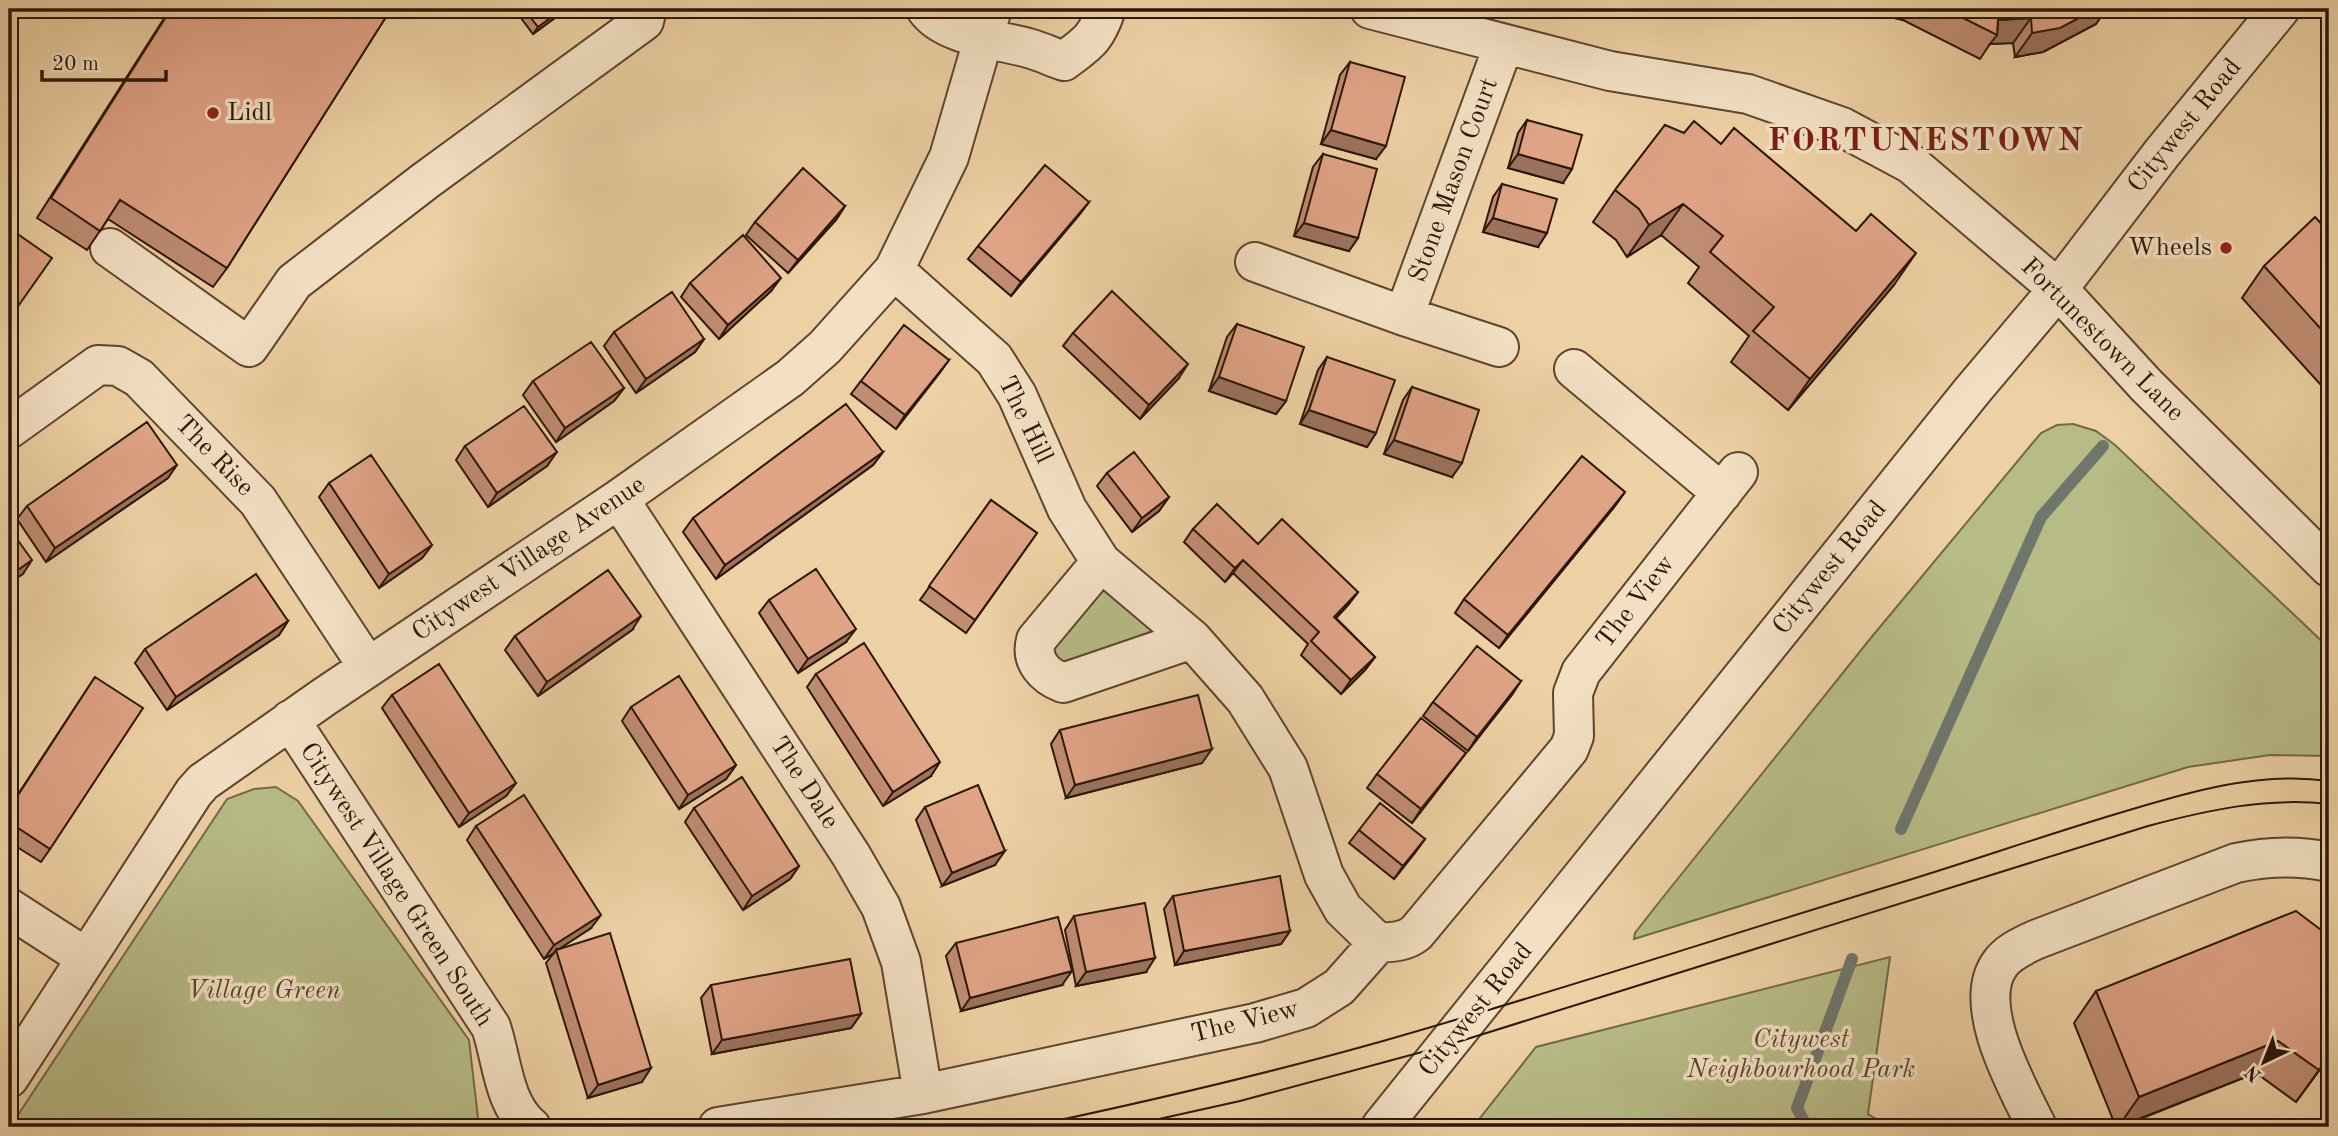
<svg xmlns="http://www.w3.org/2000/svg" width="2338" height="1136" font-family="'Old Standard TT',serif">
<rect width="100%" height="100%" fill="#edd0a3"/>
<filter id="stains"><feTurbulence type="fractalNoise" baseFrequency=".00286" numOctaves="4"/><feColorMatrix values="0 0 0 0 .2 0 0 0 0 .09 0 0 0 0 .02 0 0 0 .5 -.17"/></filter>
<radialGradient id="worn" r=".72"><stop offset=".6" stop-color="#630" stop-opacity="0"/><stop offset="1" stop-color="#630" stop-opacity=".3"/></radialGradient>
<path fill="#b7bb86" stroke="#726948" stroke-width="2" d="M2073 424 2096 431 2115 445 2329 648V756L2270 755 2188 767 1634 939 1635 933 1660 901 1870 639 2041 433 2057 425Z
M1101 588 1108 590 1151 628 1150 638 1070 666 1053 659V639Z
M276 787 298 801 469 1040 479 1127H10L227 799 254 789Z
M1890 957 1868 1114 1889 1127H1473L1536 1047Z"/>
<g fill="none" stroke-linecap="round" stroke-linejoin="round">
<path stroke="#6f766c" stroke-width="12" d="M1901 829 2041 517 2103 446
M1807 1127 1797 1108 1852 959"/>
<g stroke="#5c4530" stroke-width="42">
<path id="minor" d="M926 9C945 36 996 39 1028 48 1040 51 1052 57 1064 61 1088 43 1096 39 1106 9
M1370 9 1610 71 1748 94 1842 127 1911 164 2058 289 2146 385 2329 567
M110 248 249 347 294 282 425 181 644 21 647 9
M1255 262 1404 316 1499 347
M894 270 994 359 1017 395 1067 509 1101 562 1192 639 1245 699 1288 768 1324 875 1343 909 1378 943
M1404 316 1504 44
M1574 369 1722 493
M9 429 98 365 118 366 139 378 258 501 368 667
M619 499 851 855 881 907 901 962 923 1094
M1101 562 1036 640C1030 661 1045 676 1063 683L1192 639
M290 720 491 1027C502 1059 503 1104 531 1127
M9 908 85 957
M9 1078 194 792 203 782 324 697 619 499 790 378 825 347 894 270 949 157 992 9
M718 1127 923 1094 1255 1023 1306 1008 1339 987 1378 943C1392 942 1405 942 1416 933L1569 749 1574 736 1573 693 1581 672 1738 472
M1381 1127 1972 391 2058 289 2162 153 2280 9
M2037 1127C2018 1088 1970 1005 2000 964 2008 952 2023 946 2035 940L2236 863C2268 856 2297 855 2329 862"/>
</g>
<use href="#minor" stroke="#f3e0c3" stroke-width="38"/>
<path stroke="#2c1709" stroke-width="2" d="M1027 1127C1146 1102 1266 1074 1383 1041 1555 992 1725 936 1896 884 1965 863 2034 839 2103 818 2176 796 2253 770 2329 781
M1123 1127 1240 1101 1448 1045 2148 826C2208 810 2267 797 2329 804"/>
</g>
<path fill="#c08c73" stroke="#2c1709" stroke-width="2" d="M170 9H391L227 268 213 287 108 219 87 250 37 218Z
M515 9H567L533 34 515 10Z
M1855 9H2106L2096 24 2043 52 2015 57 2013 43 1990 44 1980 59 1903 20Z
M1350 62 1376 159 1321 144 1340 75Z
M1527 120 1563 183 1508 168 1518 133Z
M1665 125 1894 285 1788 410 1731 362 1749 336 1688 283 1699 267 1661 235 1627 257 1616 240 1593 222 1615 190Z
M1323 154 1349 251 1294 236 1313 167Z
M1502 184 1538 247 1483 232 1493 197Z
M1089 202 1079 215 1011 296 968 259 978 246Z
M845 206 836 220 788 273 746 235 755 222Z
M2329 232V394L2242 298 2264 266Z
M690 283 771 291 719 339 681 297Z
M1237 324 1286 401 1276 414 1209 391 1227 337Z
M614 332 704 339 695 352 636 393 604 346Z
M1073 333 1179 378 1140 419 1063 346Z
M1327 357 1376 433 1367 447 1300 424 1318 370Z
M949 360 896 429 851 394 861 381Z
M533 381 624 388 614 401 556 442 523 395Z
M1412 387 1452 477 1384 454 1403 400Z
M465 446 547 466 488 507 456 460Z
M883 452 873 465 716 579 683 532 693 518Z
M1107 473 1169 497 1159 511 1132 532 1097 486Z
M168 478 46 562 17 519 27 506Z
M329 483 432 545 422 558 379 588 319 497Z
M1625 492 1615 506 1499 648 1455 613 1464 599Z
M991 500 1037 533 966 633 920 600Z
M1193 529 1258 544 1358 592 1348 605 1336 618 1375 657 1365 670 1341 694 1301 655 1308 644 1233 573 1225 582 1184 542Z
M769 600 846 642 798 673 759 613Z
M288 621 279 635 167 710 135 663 145 649Z
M632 630 538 696 505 650 515 636Z
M816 674 931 776 883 806 807 687Z
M95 677 50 849 41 862 9 842V808Z
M1521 681 1468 751 1423 716 1433 702Z
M392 695 516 783 506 796 459 827 382 708Z
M631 707 736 765 726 779 679 809 622 721Z
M1060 730 1202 763 1066 798 1051 744Z
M1466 753 1412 823 1367 788 1377 774Z
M925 807 995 865 942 886 916 820Z
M694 808 799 866 790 879 743 910 685 822Z
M476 826 591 928 560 948 642 1082 588 1098 546 963 554 953 544 959 467 840Z
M1359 830 1425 839 1394 879 1349 843Z
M1173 896 1290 931 1281 944 1175 965 1164 909Z
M1074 916 1146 972 1076 986 1065 930Z
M2329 936V1057L2296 1102 2256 1073 2120 1127H2116L2074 1023 2096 991Z
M956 943 1062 985 961 1011 946 956Z
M711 985 861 1014 851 1028 712 1054 701 998Z"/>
<path fill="#9c725e" stroke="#2c1709" stroke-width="2" d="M562 9H567L533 34 538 27Z
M1855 9H1911L1903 20Z
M2096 9H2106L2096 24 2043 52 2015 57 2032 33Z
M2031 18 2013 43 1990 44 1997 35 1998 20Z
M1331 130 1386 146 1376 159 1321 144Z
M1518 154 1572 169 1563 183 1508 168Z
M1089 202 1079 215 1011 296 1021 282Z
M1683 204 1661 235 1627 257 1649 225Z
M845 206 836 220 788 273 798 260Z
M1493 218 1547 233 1538 247 1483 232Z
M1304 223 1358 238 1349 251 1294 236Z
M1916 253 1894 285 1788 410 1810 379Z
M781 278 771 291 719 339 728 325Z
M704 339 695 352 636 393 646 379Z
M949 360 939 374 896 429 905 415Z
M1188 364 1179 378 1140 419 1149 405Z
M1219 377 1286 401 1276 414 1209 391Z
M624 388 614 401 556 442 565 428Z
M1309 410 1376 433 1367 447 1300 424Z
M1394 440 1462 463 1452 477 1384 454Z
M557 452 547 466 488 507 497 493Z
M883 452 873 465 716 579 725 565Z
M177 465 168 478 46 562 55 548Z
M1625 492 1615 506 1499 648 1508 635Z
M1169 497 1159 511 1132 532 1142 518Z
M432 545 422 558 379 588 389 574Z
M32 560 23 574 9 583V576Z
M1243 560 1233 573 1225 582 1235 568Z
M1358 592 1348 605 1325 630 1334 617Z
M641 616 632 630 538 696 547 682Z
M288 621 279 635 167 710 176 697Z
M856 629 846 642 798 673 808 659Z
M1375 657 1365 670 1341 694 1351 680Z
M1521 681 1512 695 1468 751 1477 737Z
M1212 749 1202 763 1066 798 1075 785Z
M1466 753 1456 766 1412 823 1421 809Z
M940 762 931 776 883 806 893 792Z
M736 765 726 779 679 809 688 795Z
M516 783 506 796 459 827 469 813Z
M1425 839 1415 853 1394 879 1403 866Z
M1005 851 995 865 942 886 952 873Z
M799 866 790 879 743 910 752 896Z
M601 915 591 928 556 951V950L554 953 544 959 554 945Z
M1290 931 1281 944 1175 965 1184 951Z
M1155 958 1146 972 1076 986 1086 972Z
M1072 971 1062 985 961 1011 970 998Z
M861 1014 851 1028 712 1054 722 1040Z
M2278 1041 2256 1073 2118 1127 2139 1097Z
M2329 1056V1057L2296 1102Z
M651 1068 642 1082 588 1098 598 1085Z"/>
<path fill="#dfa386" stroke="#2c1709" stroke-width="2" d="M171 9H391L227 268 120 200 100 231 51 198Z
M524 9H562L538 27Z
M1945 9H2096L2060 28 2032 33 2031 18 1998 20 1997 35Z
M1350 62 1405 77 1386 146 1331 130Z
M1527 120 1582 135 1572 169 1518 154Z
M1694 121 1721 144 1734 128 1856 231 1871 214 1916 253 1810 379 1753 331 1774 307 1710 252 1723 236 1683 204 1649 225 1639 209 1615 190 1665 125 1684 133Z
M1323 154 1377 169 1358 238 1304 223Z
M1045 165 1089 202 1021 282 978 246Z
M803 168 845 206 798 260 755 222Z
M1502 184 1557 199 1547 233 1493 218Z
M2315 217 2329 232V338L2264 266Z
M9 228 52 258 9 319Z
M743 235 781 278 728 325 690 283Z
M1112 291 1188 364 1149 405 1073 333Z
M672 292 704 339 646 379 614 332Z
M1237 324 1304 347 1286 401 1219 377Z
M904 325 949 360 905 415 861 381Z
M591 342 624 388 565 428 533 381Z
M1327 357 1395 380 1376 433 1309 410Z
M1412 387 1479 410 1462 463 1394 440Z
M846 404 883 452 725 565 693 518Z
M524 406 557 452 497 493 465 446Z
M147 422 177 465 55 548 27 506Z
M1134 452 1169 497 1142 518 1107 473Z
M371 455 432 545 389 574 329 483Z
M1582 456 1625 492 1508 635 1464 599Z
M991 500 1037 533 975 620 929 586Z
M1217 504 1258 544 1282 519 1358 592 1334 617 1375 657 1351 680 1311 641 1319 632 1243 560 1235 568 1193 529Z
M9 528 32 560 9 576Z
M816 569 856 629 808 659 769 600Z
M608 570 641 616 547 682 515 636Z
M256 574 288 621 176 697 145 649Z
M864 643 940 762 893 792 816 674Z
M1477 646 1521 681 1477 737 1433 702Z
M439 664 516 783 469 813 392 695Z
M679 676 736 765 688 795 631 707Z
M95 677 143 708 50 849 9 822V809Z
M1198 695 1212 749 1075 785 1060 730Z
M1421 718 1466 753 1421 809 1377 774Z
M742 777 799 866 752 896 694 808Z
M978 785 1005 851 952 873 925 807Z
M524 795 601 915 554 945 476 826Z
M1380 803 1425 839 1403 866 1359 830Z
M1280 876 1290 931 1184 951 1173 896Z
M1145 903 1155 958 1086 972 1074 916Z
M2296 911 2329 936V1056L2319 1070 2278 1041 2139 1097 2096 991Z
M1058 917 1072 971 970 998 956 943Z
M610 933 651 1068 598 1085 556 950Z
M850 959 861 1014 722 1040 711 985Z"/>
<g fill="#8f2418" stroke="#f3e0c3" stroke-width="2.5">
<circle cx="213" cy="113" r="7"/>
<circle cx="2226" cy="248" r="7"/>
</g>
<g text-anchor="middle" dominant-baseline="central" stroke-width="7" stroke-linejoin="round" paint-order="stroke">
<g font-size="26" fill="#2c1709" stroke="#f3e0c3" text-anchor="start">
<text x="227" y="113">Lidl</text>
<text x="2212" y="248" text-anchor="end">Wheels</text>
</g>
<g font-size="26" fill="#2c1709" stroke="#f3e0c3">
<text transform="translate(2185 126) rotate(-51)">Citywest Road</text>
<text transform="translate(1454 180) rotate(-70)">Stone Mason Court</text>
<text transform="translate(2102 340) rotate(45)">Fortunestown Lane</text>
<text transform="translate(1025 420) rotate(64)">The Hill</text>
<text transform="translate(214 456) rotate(46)">The Rise</text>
<text transform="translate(529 559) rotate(-34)">Citywest Village Avenue</text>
<text transform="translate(1830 568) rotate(-51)">Citywest Road</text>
<text transform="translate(1636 602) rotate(-52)">The View</text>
<text transform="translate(804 783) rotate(57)">The Dale</text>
<text transform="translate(396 885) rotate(57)">Citywest Village Green South</text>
<text transform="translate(1476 1010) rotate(-51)">Citywest Road</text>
<text transform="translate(1245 1022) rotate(-14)">The View</text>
</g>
<g font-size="26" font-style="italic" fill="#56482e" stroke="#f3e0c3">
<text x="264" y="991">Village Green</text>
<text x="1801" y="1040">Citywest<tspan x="1801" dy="30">Neighbourhood Park</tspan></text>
</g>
<g font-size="33" font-weight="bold" letter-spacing="2" fill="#7a1f14" stroke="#f3e0c3">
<text x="1926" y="141">FORTUNESTOWN</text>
</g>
</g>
<rect width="2338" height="1136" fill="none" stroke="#edd0a3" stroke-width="35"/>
<rect x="10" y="10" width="2317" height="1115" fill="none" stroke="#2c1709" stroke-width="3.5"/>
<rect x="18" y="18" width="2303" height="1101" fill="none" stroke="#2c1709" stroke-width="2"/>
<g transform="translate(2264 1062) rotate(223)" stroke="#f3e0c3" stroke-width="5" paint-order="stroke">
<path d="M0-5L12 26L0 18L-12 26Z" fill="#2c1709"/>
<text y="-10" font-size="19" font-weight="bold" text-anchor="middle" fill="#2c1709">N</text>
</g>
<path d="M42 70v10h124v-10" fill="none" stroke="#2c1709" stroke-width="3.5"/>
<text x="52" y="70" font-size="21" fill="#2c1709" stroke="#f3e0c3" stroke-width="5" paint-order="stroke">20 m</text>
<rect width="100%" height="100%" filter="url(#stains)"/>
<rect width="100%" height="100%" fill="url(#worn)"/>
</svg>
